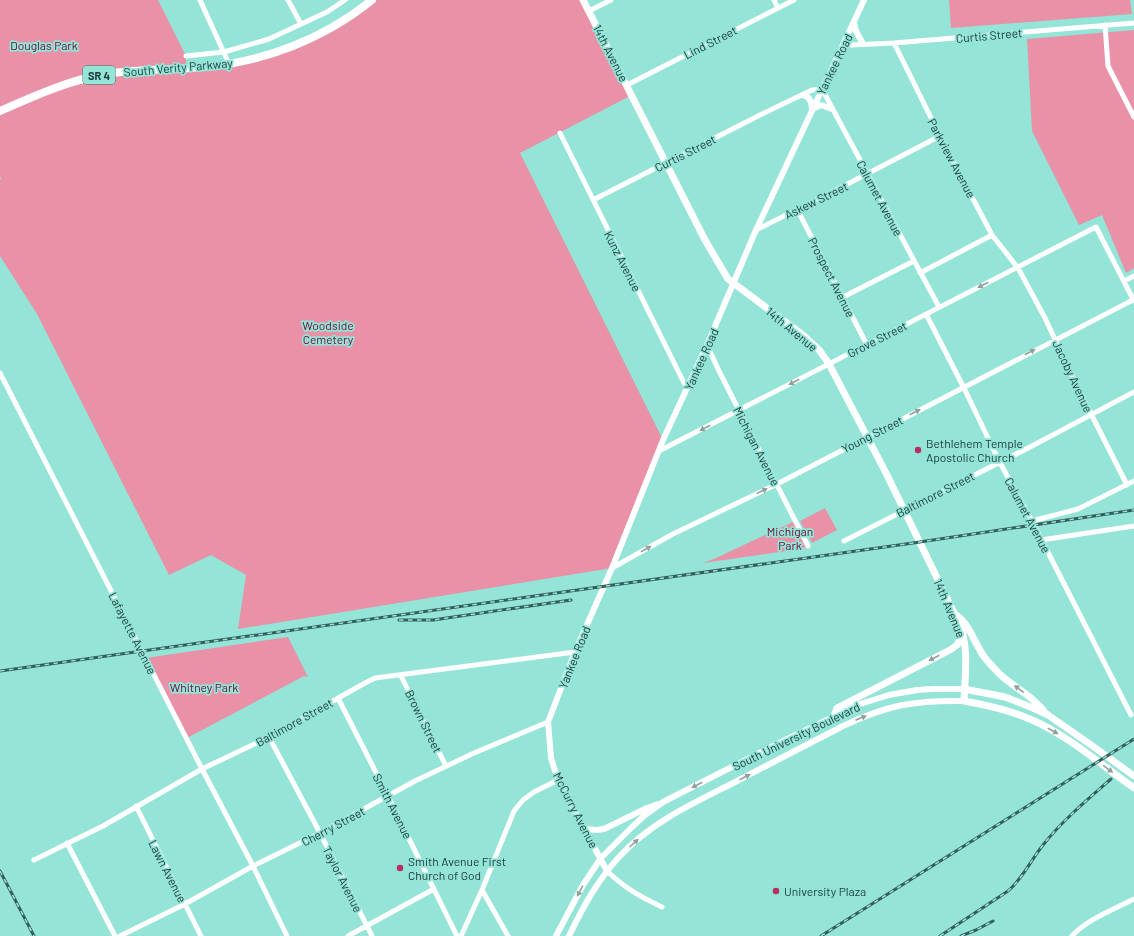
<svg xmlns="http://www.w3.org/2000/svg" width="1134" height="936" font-family="Barlow,sans-serif">
<rect width="100%" height="100%" fill="#94e4d8"/>
<path fill="#e991a6" d="M0 0H158L186 56V68L203 67 298 44 372 0H583L632 95 520 153 663 440 612 568 238 629 246 575 211 555 169 575 37 314 0 256V180L1 179 0 176Z
M949 0H1130L1132 14 951 28Z
M1134 30V268L1126 273 1102 215 1079 225 1032 131 1027 39Z
M825 508 837 530 812 543 800 521Z
M795 521 808 546 801 549 703 563 716 558Z
M288 637 308 677 304 676 187 738 146 658Z"/>
<g fill="none" stroke-linecap="round" stroke-linejoin="round">
<path stroke="#fff" stroke-width="5" d="M200 0 229 64
M288 0 301 24
M774 0 778 8
M589 11 611 0
M1105 25 1108 66 1134 117
M845 42 851 45 894 43 1134 23
M894 43 940 136 992 235 1018 268 1045 318 1072 376 1127 485
M186 56 224 52 269 39 327 12 345 0
M627 85 794 0
M560 133 687 389
M593 200 762 114 812 90 822 89 939 307
M797 209 867 345
M756 230 834 191 940 136
M920 273 992 235
M1124 281 1134 276
M843 297 914 261
M926 314 964 388 999 461 1032 521 1131 715
M707 345 719 371 808 546
M0 373 202 769 253 866 287 936
M659 451 1096 227 1134 301
M1032 521 1078 509 1134 481
M1041 540 1134 526
M844 541 1032 446 1134 392
M612 568 673 534 777 484 1133 300
M401 676 446 766
M338 698 388 796 457 936
M269 737 320 833 372 936
M136 806 201 936
M67 843 115 936
M34 860 103 826 202 769 269 737 365 683 375 678 575 652
M607 871C626 889 639 896 662 907
M482 890 508 936
M120 936 185 904 253 866 320 833 415 781 474 753 548 722
M348 936 434 889
M461 936 482 890 514 811 523 800 534 792 558 780
M1072 936C1086 920 1115 909 1134 899"/>
<path stroke="#fff" stroke-width="6" d="M854 23 856 31 863 44
M803 95C810 97 811 101 812 108
M812 109 821 105 832 109
M585 829 597 830 604 829 647 808 658 804
M607 871 558 780 551 758 548 722 575 652 612 568 663 440 707 345 756 230 864 0
M556 936 583 885 601 858 632 827 645 815 663 802 773 746 860 704 889 695 917 690 932 689H964
M569 936C583 907 597 881 619 857 651 822 694 803 735 782 771 763 807 745 843 726 887 705 915 700 964 701"/>
<path stroke="#fff" stroke-width="7" d="M583 0 705 240 728 279 803 335 820 351 829 364 886 473 960 625C969 650 965 675 964 701 987 705 1010 710 1032 720 1069 736 1101 765 1134 788
M956 615C970 624 975 645 985 658 991 665 997 672 1004 678 1019 690 1036 699 1046 714
M964 689 1005 697 1033 708 1048 715 1094 747 1134 776
M834 716 837 708 950 650 957 645 963 634"/>
<path stroke="#fff" stroke-width="8" d="M0 111C34 96 69 80 106 74 138 69 171 70 203 67 264 62 324 39 372 0"/>
<g stroke="#345e58" stroke-width="3">
<path id="rail" d="M399 620H433L571 600
M0 671 913 543 1134 510
M0 871 34 936
M821 936 1134 739
M940 936 1008 891C1023 878 1031 860 1043 845 1063 820 1088 799 1111 779
M961 936 976 930 993 921"/>
</g>
<use href="#rail" stroke="#94e4d8" stroke-width="1.5" stroke-dasharray="4.5" stroke-linecap="butt"/>
</g>
<defs><path id="oneway-solid" d="M-6-.8H1V-3.2L6.5 0L1 3.2V.8H-6Z"/></defs>
<g fill="#8fa09d">
<use href="#oneway-solid" transform="translate(983 285) rotate(153)"/>
<use href="#oneway-solid" transform="translate(1030 352) rotate(-28)"/>
<use href="#oneway-solid" transform="translate(794 382) rotate(152)"/>
<use href="#oneway-solid" transform="translate(915 412) rotate(-27)"/>
<use href="#oneway-solid" transform="translate(705 428) rotate(153)"/>
<use href="#oneway-solid" transform="translate(762 491) rotate(-26)"/>
<use href="#oneway-solid" transform="translate(646 549) rotate(-29)"/>
<use href="#oneway-solid" transform="translate(934 658) rotate(153)"/>
<use href="#oneway-solid" transform="translate(1019 689) rotate(-143)"/>
<use href="#oneway-solid" transform="translate(861 718) rotate(-23)"/>
<use href="#oneway-solid" transform="translate(1053 731) rotate(29)"/>
<use href="#oneway-solid" transform="translate(1108 769) rotate(36)"/>
<use href="#oneway-solid" transform="translate(745 777) rotate(-27)"/>
<use href="#oneway-solid" transform="translate(697 785) rotate(153)"/>
<use href="#oneway-solid" transform="translate(634 843) rotate(-42)"/>
<use href="#oneway-solid" transform="translate(580 891) rotate(118)"/>
</g>
<g fill="#bb2e61" stroke="#94e4d8" stroke-width="1.5">
<circle cx="918" cy="450" r="4"/>
<circle cx="400" cy="868" r="4"/>
<circle cx="776" cy="891" r="4"/>
</g>
<g text-anchor="middle" dominant-baseline="central" stroke-width="3.5" stroke-linejoin="round" paint-order="stroke">
<rect fill="#94e4d8" stroke="#42716a" stroke-width="1" x="83" y="66" width="32" height="18" rx="3"/>
<g font-size="11" font-weight="bold" fill="#1f403b">
<text x="99" y="75">SR 4</text>
</g>
<g font-size="12" fill="#1f403b" stroke="#94e4d8">
<text transform="translate(989 35) rotate(-5)">Curtis Street</text>
<text transform="translate(710 42) rotate(-27)">Lind Street</text>
<text transform="translate(611 53) rotate(63)">14th Avenue</text>
<text transform="translate(834 64) rotate(-64)">Yankee Road</text>
<text transform="translate(178 67) rotate(-5)">South Verity Parkway</text>
<text transform="translate(685 153) rotate(-27)">Curtis Street</text>
<text transform="translate(952 158) rotate(62)">Parkview Avenue</text>
<text transform="translate(880 198) rotate(62)">Calumet Avenue</text>
<text transform="translate(816 200) rotate(-26)">Askew Street</text>
<text transform="translate(623 261) rotate(63)">Kunz Avenue</text>
<text transform="translate(832 277) rotate(63)">Prospect Avenue</text>
<text transform="translate(792 329) rotate(39)">14th Avenue</text>
<text transform="translate(877 339) rotate(-27)">Grove Street</text>
<text transform="translate(701 359) rotate(-66)">Yankee Road</text>
<text transform="translate(1073 376) rotate(65)">Jacoby Avenue</text>
<text transform="translate(872 434) rotate(-27)">Young Street</text>
<text transform="translate(757 446) rotate(63)">Michigan Avenue</text>
<text transform="translate(935 494) rotate(-27)">Baltimore Street</text>
<text transform="translate(1028 515) rotate(62)">Calumet Avenue</text>
<text transform="translate(950 608) rotate(67)">14th Avenue</text>
<text transform="translate(133 633) rotate(63)">Lafayette Avenue</text>
<text transform="translate(574 657) rotate(-68)">Yankee Road</text>
<text transform="translate(424 721) rotate(64)">Brown Street</text>
<text transform="translate(294 722) rotate(-29)">Baltimore Street</text>
<text transform="translate(796 736) rotate(-26)">South University Boulevard</text>
<text transform="translate(393 806) rotate(63)">Smith Avenue</text>
<text transform="translate(576 810) rotate(63)">McCurry Avenue</text>
<text transform="translate(333 826) rotate(-28)">Cherry Street</text>
<text transform="translate(168 871) rotate(63)">Lawn Avenue</text>
<text transform="translate(343 879) rotate(63)">Taylor Avenue</text>
</g>
<g font-size="12" fill="#6e0b33" stroke="#94e4d8">
<text x="44" y="45">Douglas Park</text>
<text x="328" y="325">Woodside<tspan x="328" dy="14">Cemetery</tspan></text>
<text x="790" y="531">Michigan<tspan x="790" dy="14">Park</tspan></text>
<text x="204" y="687">Whitney Park</text>
</g>
<g font-size="12" fill="#1f403b" stroke="#94e4d8" text-anchor="start">
<text x="926" y="443">Bethlehem Temple<tspan x="926" dy="14">Apostolic Church</tspan></text>
<text x="408" y="861">Smith Avenue First<tspan x="408" dy="14">Church of God</tspan></text>
<text x="784" y="891">University Plaza</text>
</g>
</g>
</svg>
